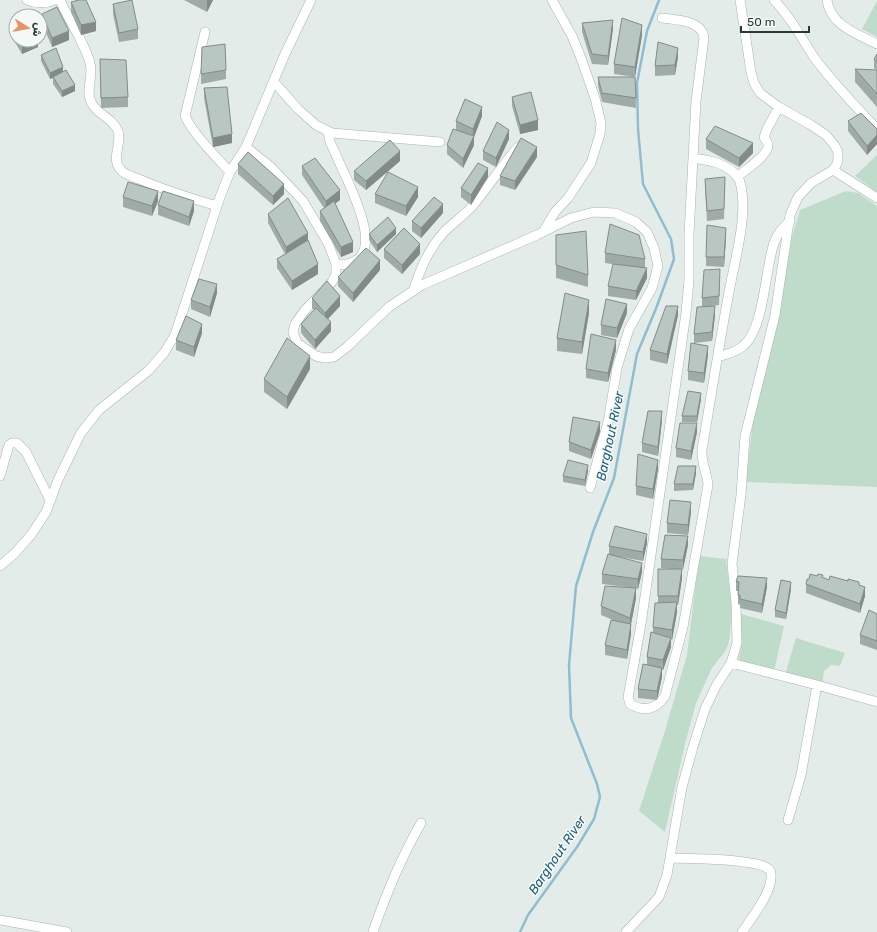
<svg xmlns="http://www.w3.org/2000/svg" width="877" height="932" font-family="Rubik,Cairo,sans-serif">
<rect width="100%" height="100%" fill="#e4ece9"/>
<path fill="#bedcc9" d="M877 1V37L862 29Z
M877 155V192L855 176Z
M846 191 858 193 877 206V487L746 482 753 420 777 324 792 237 800 210Z
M699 556 726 559 732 609 729 642 726 650 712 668 696 703 685 744 665 832 639 811 664 734 687 655Z
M741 614 784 626 774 672 738 661 741 649 739 643Z
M796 638 845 653 840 666 831 665 824 671 822 684 785 675Z"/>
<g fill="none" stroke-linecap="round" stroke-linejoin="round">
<path stroke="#8fbece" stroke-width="2.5" d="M520 932 528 915 577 847 594 819 600 797 597 784 571 718 569 665 576 586 593 532 614 478 637 354 657 306 674 259 671 239 643 184 638 129 637 83 647 31 659 0"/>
<g stroke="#a7b4b1" stroke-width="10">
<path id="minor" d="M27 0C37 4 45 4 55 0
M60 0C69 21 84 41 90 63 94 76 85 90 91 102 96 114 113 118 118 131 122 143 111 159 120 169 124 175 133 177 139 179 164 190 190 198 217 206
M774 0C792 18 802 40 816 60 835 85 856 107 877 129
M827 0C830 25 857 34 877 44
M662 18C676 20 702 20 704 38L696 101 689 234V280L686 313 641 624 628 697 630 704C644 712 656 710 665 696L683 627 708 485C707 473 701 462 702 450 711 397 719 345 729 292 733 271 738 251 741 230 743 217 745 187 737 176 726 163 708 160 693 158
M205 32 185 116C193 134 216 157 230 172
M274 82 298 109 316 125 332 133 440 142
M328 131 330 142C336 154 341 167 347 179 358 205 388 266 336 265
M246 147 271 167 303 201 328 243 336 264V274L332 282 305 310 295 324 293 332 297 343 316 356 325 358 334 357 347 347 389 307 422 285 537 235 571 218 594 212 615 213 636 222 647 232 654 248 658 266 652 288 629 329 617 368 608 422 590 488
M833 170 877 198
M737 177C744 171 769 155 768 145 768 142 765 140 764 137L767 129 779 107
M543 232 555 212 568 198 591 163 600 134 601 123 595 98 581 58 572 36 552 0
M413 291C421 268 428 249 445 231 454 222 466 214 474 204 490 185 502 165 518 147
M718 357C726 354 737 352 743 346 764 330 765 269 774 243 777 234 783 227 790 221
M0 476 9 445 12 443H17L26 452 50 500
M0 566 15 553 31 535 46 512 58 480 74 447 81 433 99 410 148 371 164 353 175 335 220 197 230 172 246 147 285 54 311 0
M731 663 817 685 877 702
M788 820 801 775 817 685
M670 858C698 859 728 858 756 864 759 865 764 865 767 868 770 869 771 872 771 875 773 891 751 919 742 932
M0 920 67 932
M373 932C386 894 401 858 421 823
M626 932 659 897 667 875 682 787 693 747 705 709 716 686 731 663 737 643 736 603 732 564 741 495 745 436 775 315 790 215 798 197 811 183 833 170 837 164 838 158V152L835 146 826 135 811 125 779 107 760 93 754 83 751 72 740 0"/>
</g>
<use href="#minor" stroke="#fff" stroke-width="9"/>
</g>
<path fill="#9faba8" d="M184 0H213L207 12Z
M71 2 96 31 81 35 71 12Z
M113 4 138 29V39L119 42 113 14Z
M42 14 69 40 52 47 42 23Z
M16 22V40H38V47L22 54 10 34V25Z
M582 23 613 29 608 65 592 64 582 32Z
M642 35 635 77 614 74V64Z
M877 54V107L855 82V69L877 70 874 68V59Z
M41 55 63 72 75 91 62 97 53 84V78L50 79 41 61Z
M678 57 675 75 655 76V66Z
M100 59 128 97V107L101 108Z
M226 70V79L201 84V74Z
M598 77H635L636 108 602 102 598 86Z
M204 88 232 143 213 147 204 98Z
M512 97 538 130 520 134 512 106Z
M482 116 474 137V145L463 168 447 154V145L456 130V121Z
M848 121 877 129V144L867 155 848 131Z
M509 139 496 167 483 160V151Z
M706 139 753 153 739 167 706 149Z
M537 157 515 190 500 185V176Z
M400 161 366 190 354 180V171Z
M238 164 284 194 273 205 238 174Z
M302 166 340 200 335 204 353 252 341 257 320 221V211L324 208 302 175Z
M488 177 471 205 461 197V188Z
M725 177 724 219 707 221 705 188V179Z
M375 194 418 197 406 216 375 203Z
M123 197 158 201 152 216 123 207Z
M158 205 194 211 189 226 158 215Z
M443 213 421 238 412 231V221Z
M268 214 308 240 318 274 292 290 277 268V259L285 254 268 223Z
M369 234H396L377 252 369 240Z
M556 235 588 275V287L556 278Z
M726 237 724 267 706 266V257Z
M384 249 420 254 402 274 384 258Z
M605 253 645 259V268L647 278 636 300 608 296V286L632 267 605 263Z
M380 270 353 302 338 286V277Z
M720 279 719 305 712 306 715 315 712 341 695 343 708 355 704 383 688 380V371L694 343V334L702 307V298Z
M217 293 210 317 191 309V300Z
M312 298 340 306 328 319 331 331 315 349 301 333V324L314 310 312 308Z
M589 313 582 354 557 351V338Z
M627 313 617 338 601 335V325Z
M678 315 667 364 650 360V350Z
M202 333 194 357 176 350V340Z
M616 350 608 382 586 378V369Z
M310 369 287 409 264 392V379Z
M701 399 697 422H682V416Z
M662 420 658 456 642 452V443Z
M600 432 591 459 569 451V442Z
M697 432 691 460 676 457V448Z
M658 469 653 499 636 495V486Z
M588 471 585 486 563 482V476Z
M696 473 693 490 674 491V484Z
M691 512 688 535 667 533V523Z
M647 543 643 561 620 557 642 572 638 589 636 588V598L631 624V634L627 659 605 655V645L613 620 601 615V606L634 588 602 584V574L609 554V546Z
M688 545 683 569H682V578L678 605H677V612L672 640 671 639V647L663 670H662V677L657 700 638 698V689L647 664V657L653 632V627L658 603V569H672L661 568V559Z
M823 578 829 580 859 585 865 596 860 613 806 593V584Z
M736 581 767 587 762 613 740 608V605L738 604V591H736Z
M791 589 786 619 775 617V610Z
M877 614V650L860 644V635Z"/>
<path fill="#828b88" d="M207 0H213L207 12Z
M613 20V29L608 65V56Z
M96 22V31L81 35V25Z
M642 25V35L635 77V67Z
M69 31V40L52 47V38Z
M33 40H38V47L22 54V45Z
M678 48V57L675 75V65Z
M63 67V74L50 79V73Z
M75 85V91L62 97V91Z
M482 107V116L474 137V145L463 168V159L473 137V129Z
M538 120V130L520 134V125Z
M509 130V139L496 167V158Z
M232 134V143L213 147V138Z
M877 135V144L867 155V146Z
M753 143V153L739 167V158Z
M537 147V157L515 190V181Z
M400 151V161L366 190V181Z
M488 168V177L471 205V195Z
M284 184V194L273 205V196Z
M418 187V197L406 216V206Z
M340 190V200L326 210V201Z
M158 191V201L152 216V206Z
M194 201V211L189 226V217Z
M443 204V213L421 238V228Z
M396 228V234L377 252V245Z
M726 228V237L724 267V257Z
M308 233V242L286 256V247Z
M353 242V252L341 257V247Z
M420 244V254L402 274V265Z
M380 260V270L353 302V293Z
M318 264V274L292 290V281Z
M647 268V278L636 300V291Z
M217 284V293L210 317V307Z
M340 296V306L325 322V313Z
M589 300V313L582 354V342Z
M627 304V313L617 338V328Z
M678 306V315L667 364V354Z
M715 306V315L712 341V332Z
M331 322V331L315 349V340Z
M202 324V333L194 357V347Z
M616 340V350L608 382V373Z
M708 346V355L704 383V373Z
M310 356V369L287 409V397Z
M701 393V399L697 422V416Z
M662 411V420L658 456V447Z
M600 422V432L591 459V450Z
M697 423V432L691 460V451Z
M658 460V469L653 499V489Z
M588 465V471L585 486V480Z
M696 466V473L693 490V484Z
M691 502V512L688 535V525Z
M647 534V543L643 561V552Z
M688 536V545L683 569V560Z
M642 563V572L638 589V579Z
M682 569V578L678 605V596Z
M767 578V587L762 613V604Z
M791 582V589L786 619V613Z
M865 587V596L860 613V604Z
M636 588V598L631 624V634L627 659V650L630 627V618Z
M677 602V612L672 640V630Z
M671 638V647L663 670V660Z
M662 668V677L657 700V691Z"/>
<path fill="#b9c7c3" stroke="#828b88" d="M79 0H86L96 22 81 25 71 2Z
M132 0 138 29 119 33 113 4Z
M57 7 69 31 52 38 42 14Z
M622 18 642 25 635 67 614 64Z
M613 20 608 56 592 54 582 23Z
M16 22V35L10 25Z
M19 40H33L22 45Z
M658 42 678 48 675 65 655 66Z
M225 44 226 70 201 74 202 47Z
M56 48 63 67 50 73 41 55Z
M877 54V61L874 59Z
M100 59 126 60 128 97 101 98Z
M855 69 877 70V94Z
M66 70 75 85 62 91 53 77Z
M598 77H635L636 98 602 93Z
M227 87 232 134 213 138 204 88Z
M531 92 538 120 520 125 512 97Z
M465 99 482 107 473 129 456 121Z
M861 113 877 129V135L867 146 848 121Z
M497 122 509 130 496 158 483 151Z
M715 126 753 143 739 158 706 139Z
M453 129 474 136 463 159 447 145Z
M521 138 537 147 515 181 500 176Z
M390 140 400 151 366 181 354 171Z
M248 152 284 184 273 196 238 164Z
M315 158 340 190 326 201 302 166Z
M478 163 488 168 471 195 461 188Z
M388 172 418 187 406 206 375 194Z
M725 177 724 209 707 211 705 179Z
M128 182 158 191 152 206 123 197Z
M163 191 194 201 189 217 158 205Z
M434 197 443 204 421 228 412 221Z
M288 198 308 233 286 247 268 214Z
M334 201 353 242 341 247 320 211Z
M388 217 396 228 377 245 369 234Z
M610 224 639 235 645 259 605 253Z
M707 225 726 228 724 257H706Z
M404 228 420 244 402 265 384 249Z
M586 231 588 275 556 265V235Z
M308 240 318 264 292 281 277 259Z
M366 248 380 260 353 293 338 277Z
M613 264 647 268 636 291 608 286Z
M720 269 719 296 702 298 704 270Z
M199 279 217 284 210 307 191 300Z
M327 281 340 296 325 313 312 298Z
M565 293 589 300 582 342 557 338Z
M606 299 627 304 617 328 601 325Z
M666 306H678L667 354 650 350Z
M715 306 712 332 694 334 697 307Z
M316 308 331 322 315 340 301 324Z
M186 316 202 324 194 347 176 340Z
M591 334 616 340 608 373 586 369Z
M287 338 310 356 287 397 264 379Z
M691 343 708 346 704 373 688 371Z
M688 391 701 393 697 416H682Z
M648 411H662L658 447 642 443Z
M573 417 600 422 591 450 569 442Z
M680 423H697L691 451 676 448Z
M638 454 658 460 653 489 636 486Z
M568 460 588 465 585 480 563 476Z
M678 466H696L693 484H674Z
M670 500 691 502 688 525 667 523Z
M615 526 647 534 643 552 609 546Z
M665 535 688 536 683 560 661 559Z
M608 554 642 563 638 579 602 574Z
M658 569H682L678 596H658Z
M810 574 817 576 818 574 823 575 822 577 829 580 830 576 848 581V579L859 582V585L865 587 860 604 806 584 807 579H809Z
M738 576 767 578 762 604 740 599V595H738L739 582 736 581Z
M781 580 791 582 786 613 775 610Z
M605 586 636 588 630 618 601 606Z
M677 602 672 630 653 627 655 603Z
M869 610 877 614V641L860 635Z
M611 620 631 624 627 650 605 645Z
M651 632 671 638 663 660 647 657Z
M643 664 662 668 657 691 638 689Z"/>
<g text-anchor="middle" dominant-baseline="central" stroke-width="3" stroke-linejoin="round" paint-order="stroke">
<g font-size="13" font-style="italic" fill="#215f76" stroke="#f4f9f7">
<text transform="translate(610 436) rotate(-78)">Barghout River</text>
<text transform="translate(557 855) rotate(-56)">Barghout River</text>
</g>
</g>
<g transform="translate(28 28) rotate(101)"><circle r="19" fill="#f4f9f7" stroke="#a1aeab"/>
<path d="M0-3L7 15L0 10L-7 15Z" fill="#ea9264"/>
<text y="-6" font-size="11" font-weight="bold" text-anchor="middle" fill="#243d39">ش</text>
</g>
<path d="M741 26v6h68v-6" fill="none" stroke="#243d39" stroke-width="2"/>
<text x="747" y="26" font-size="12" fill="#243d39" stroke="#f4f9f7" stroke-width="3" paint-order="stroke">50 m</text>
</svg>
